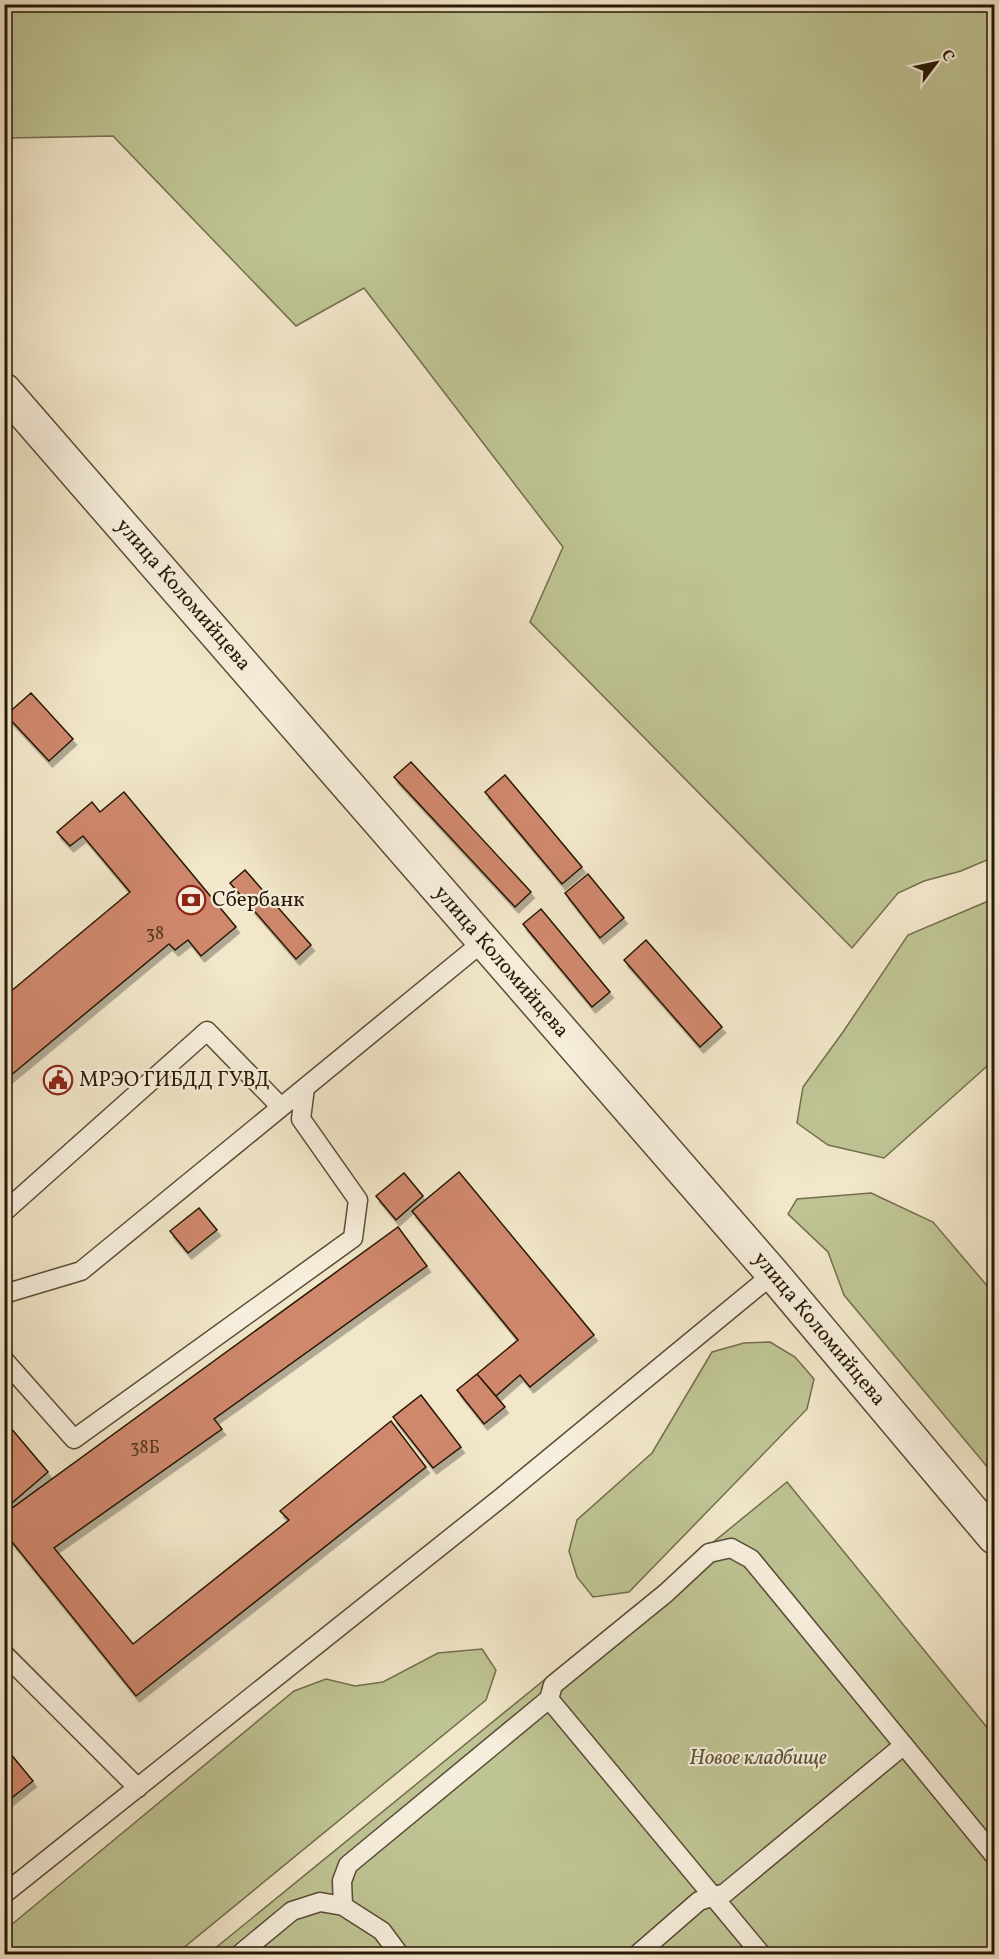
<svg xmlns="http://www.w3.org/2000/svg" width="999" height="1959" font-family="Vollkorn,serif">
<defs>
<filter id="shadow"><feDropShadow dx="3.5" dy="6" stdDeviation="0" flood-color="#0004"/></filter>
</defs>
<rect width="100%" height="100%" fill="#f2e7ca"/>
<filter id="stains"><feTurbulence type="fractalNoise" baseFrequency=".00333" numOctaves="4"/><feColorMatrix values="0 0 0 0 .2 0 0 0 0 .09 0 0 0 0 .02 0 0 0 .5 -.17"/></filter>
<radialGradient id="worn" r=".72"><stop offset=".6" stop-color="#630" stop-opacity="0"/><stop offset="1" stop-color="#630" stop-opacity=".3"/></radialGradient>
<path fill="#bfc494" stroke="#736e4c" stroke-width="1.5" d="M5 4 994 5V857L961 871 924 881 898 893 852 948 530 622 563 547 364 288 296 326 113 136 9 138 5 142Z
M994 895V1060L884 1158 828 1145 797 1123 803 1087 843 1032 908 935 986 902Z
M871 1193 933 1222 994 1294V1475L844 1295 828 1252 788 1214 797 1199Z
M770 1342 795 1357 814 1379 807 1409 629 1592 593 1597 577 1577 569 1551 577 1520 652 1453 712 1352 744 1343Z
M787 1482 994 1736V1954H208Z
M482 1649 496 1670 486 1700 176 1954H5V1930L294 1691 326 1679 355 1686 383 1682 438 1653Z"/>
<path fill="#d0886d" stroke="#271905" stroke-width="1.5" filter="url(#shadow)" d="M31 693 73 739 49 761 6 715Z
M411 762 531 892 515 907 394 777Z
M505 775 582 867 562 884 485 792Z
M124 792 236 927 201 956 188 940 175 950 169 944 4 1081V997L130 892 83 836 70 846 57 832 92 802 100 812Z
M245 870 311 945 296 959 230 883Z
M588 874 624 918 600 938 565 893Z
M541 909 610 992 592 1007 523 924Z
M646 940 722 1027 700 1047 624 960Z
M459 1172 594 1335 530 1387 520 1375 496 1396 477 1374 518 1340 412 1211Z
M404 1173 423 1196 396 1220 376 1196Z
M199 1208 217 1230 188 1253 170 1231Z
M398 1227 427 1266 214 1419 222 1429 54 1548 133 1644 289 1520 280 1511 391 1421 426 1467 136 1696 4 1532V1514Z
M477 1374 505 1407 484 1424 457 1390Z
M421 1395 461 1447 433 1468 393 1417Z
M4 1420 48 1472 6 1508 4 1507Z
M4 1746 33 1781 4 1804Z"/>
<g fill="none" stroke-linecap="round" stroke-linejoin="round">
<g stroke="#5a4c36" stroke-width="21">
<path id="service" d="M4 1212 207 1031 281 1107
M4 1294 81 1271 484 941
M4 1360 74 1439 353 1238 358 1200 301 1119 305 1088
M4 1654 138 1788
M549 1699 761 1954
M4 1894 502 1497 773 1274
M343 1906 382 1931 399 1954
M240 1954 292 1911 320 1902 343 1906 342 1881 348 1865 549 1699 553 1685 666 1593 709 1553 731 1548 751 1559 994 1855
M638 1954 699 1901 725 1893 904 1745"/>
</g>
<g stroke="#5a4c36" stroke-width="36">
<path id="minor" d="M4 390 773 1274 994 1537"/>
</g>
<use href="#service" stroke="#f7efdd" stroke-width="18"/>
<use href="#minor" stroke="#f7efdd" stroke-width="33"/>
</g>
<defs>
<g id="bank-ring" transform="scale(1.5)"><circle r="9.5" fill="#f7efdd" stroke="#8f2418" stroke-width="1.5"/><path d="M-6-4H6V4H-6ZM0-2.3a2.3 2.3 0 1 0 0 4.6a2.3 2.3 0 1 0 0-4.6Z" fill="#8f2418"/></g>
<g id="civic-ring" transform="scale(1.5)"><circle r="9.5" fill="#f7efdd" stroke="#8f2418" stroke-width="1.5"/><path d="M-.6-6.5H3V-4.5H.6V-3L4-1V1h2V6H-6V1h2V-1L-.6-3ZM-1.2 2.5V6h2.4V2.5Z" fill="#8f2418"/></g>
</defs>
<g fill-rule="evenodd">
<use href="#bank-ring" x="191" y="900"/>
<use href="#civic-ring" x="58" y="1080"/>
</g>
<g text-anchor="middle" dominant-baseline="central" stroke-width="4.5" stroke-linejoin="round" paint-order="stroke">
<g font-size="18" fill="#51351f">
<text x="155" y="934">38</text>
<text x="145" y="1448">38Б</text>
</g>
<g font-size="21" fill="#271905" stroke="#f7efdd">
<text transform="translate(183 595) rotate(49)">улица Коломийцева</text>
<text transform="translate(501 962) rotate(49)">улица Коломийцева</text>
<text transform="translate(819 1329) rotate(50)">улица Коломийцева</text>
</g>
<g font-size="21" fill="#271905" stroke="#f7efdd" text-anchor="start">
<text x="212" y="900">Сбербанк</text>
<text x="79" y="1080">МРЭО ГИБДД ГУВД</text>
</g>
<g font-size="21" font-style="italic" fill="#5c5537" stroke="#f7efdd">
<text x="758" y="1758">Новое кладбище</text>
</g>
</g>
<rect width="999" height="1959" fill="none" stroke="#f2e7ca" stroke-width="24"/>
<rect x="6" y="6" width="987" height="1947" fill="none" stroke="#271905" stroke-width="3"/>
<rect x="12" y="12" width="975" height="1935" fill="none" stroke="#271905" stroke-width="1.5"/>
<g transform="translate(936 63) rotate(58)" stroke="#f7efdd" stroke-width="4.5" paint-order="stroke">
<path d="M0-4.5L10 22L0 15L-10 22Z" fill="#271905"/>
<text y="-9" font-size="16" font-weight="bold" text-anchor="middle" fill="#271905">С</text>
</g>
<rect width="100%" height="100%" filter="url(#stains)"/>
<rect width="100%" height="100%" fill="url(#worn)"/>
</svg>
